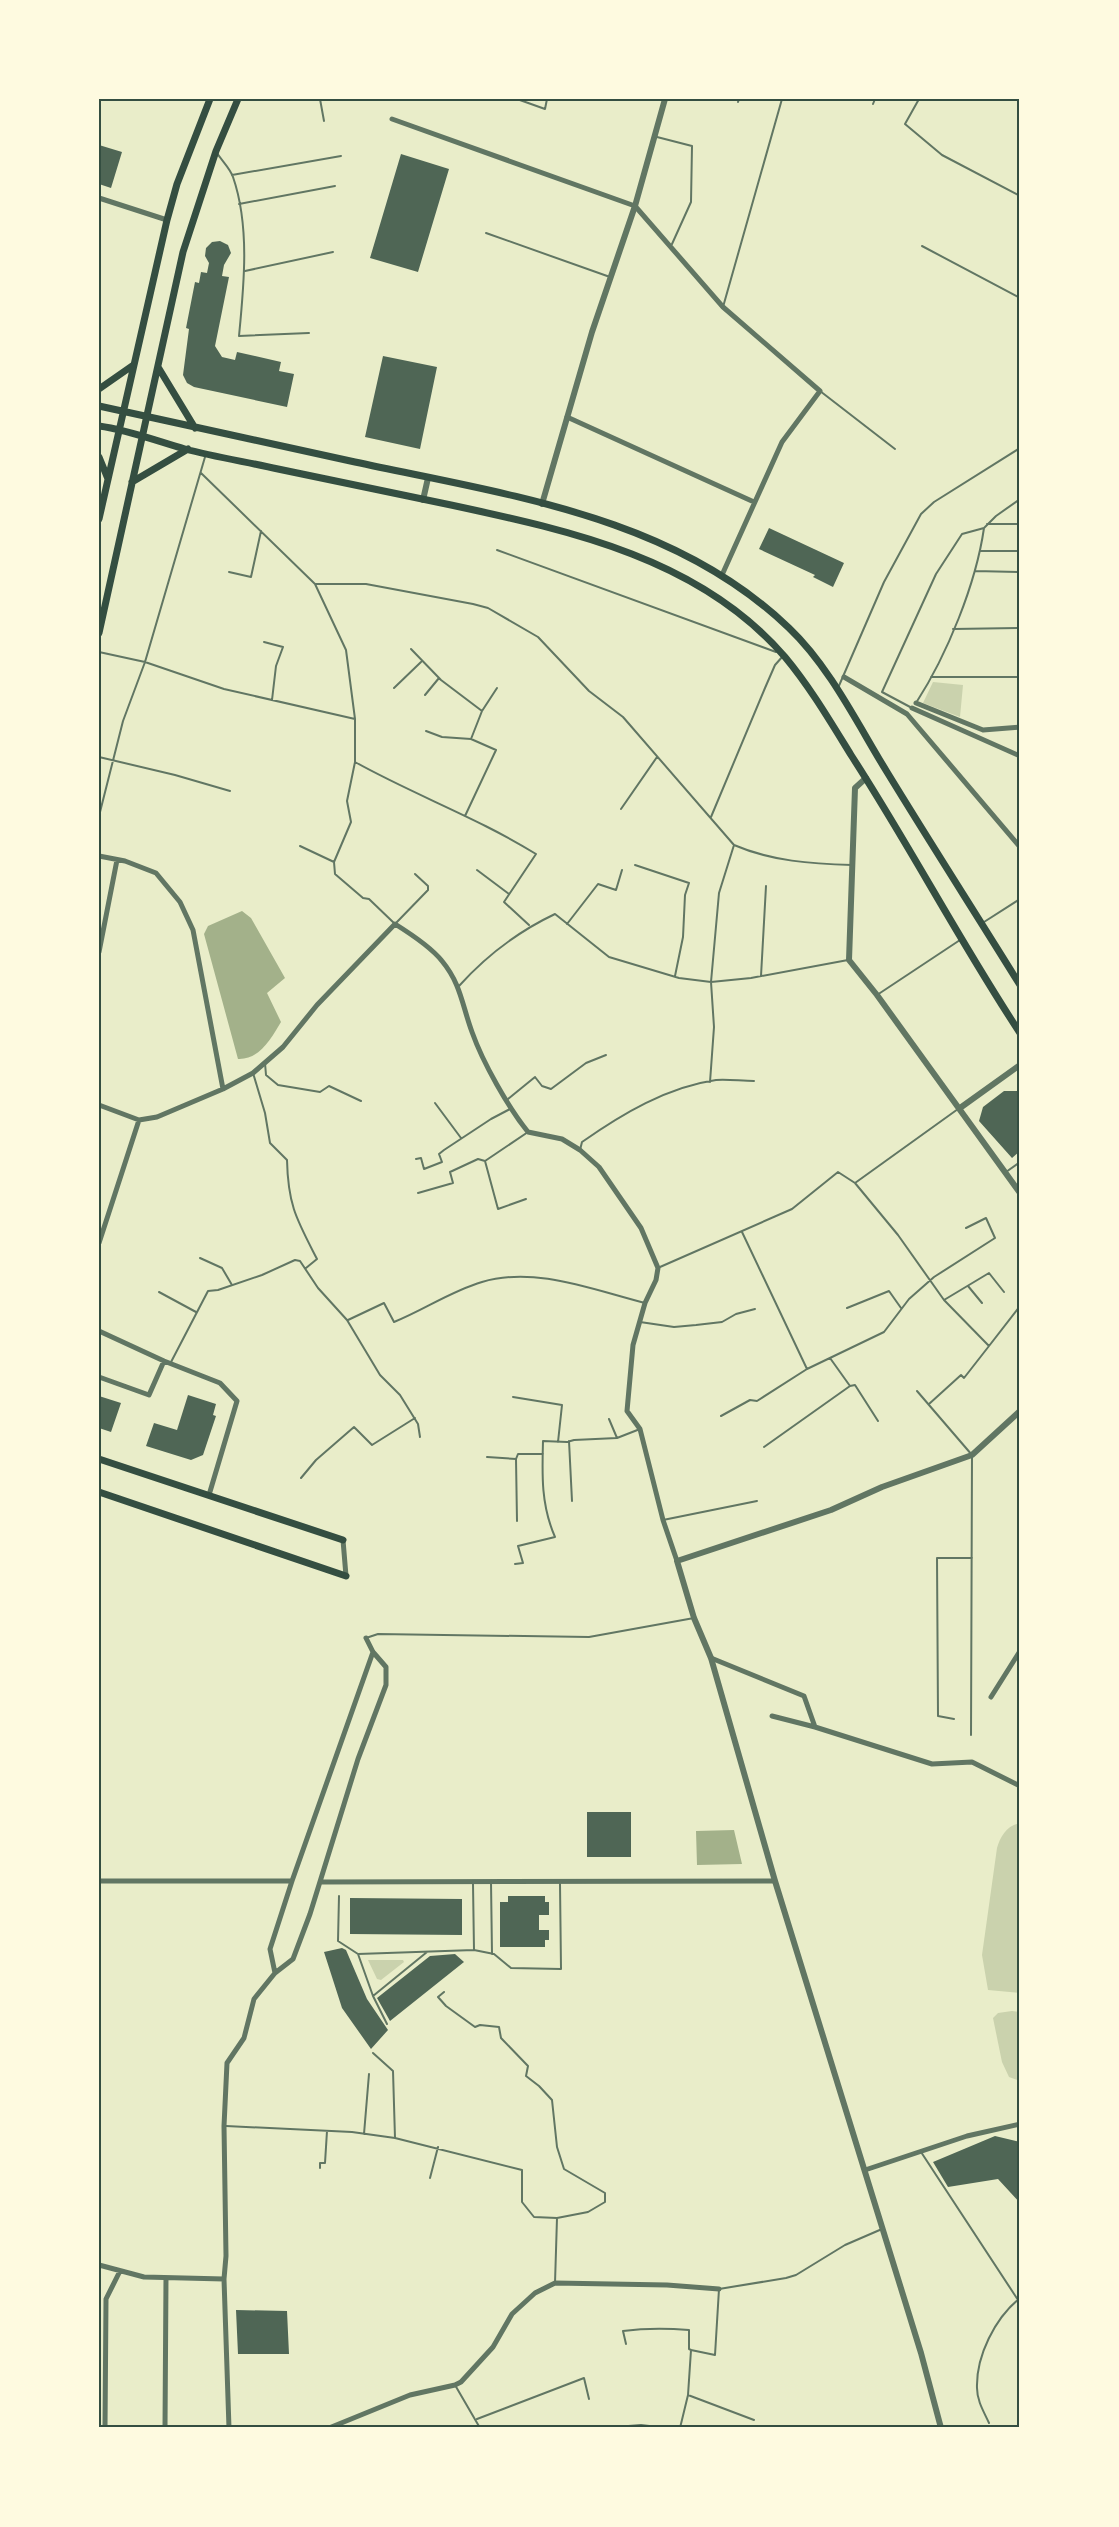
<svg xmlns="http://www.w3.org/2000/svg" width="1119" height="2527" font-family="Arial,sans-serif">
<rect width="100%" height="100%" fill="#e9edc9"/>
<path fill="#cad2ad" d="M933 682 963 685 960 717 923 703Z
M1020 1823V1993L988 1990 982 1955 997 1848C1000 1837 1007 1825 1020 1823Z
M368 1960H403L404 1962 381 1980 377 1979Z
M1012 2011 1020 2012V2081L1009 2077 1002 2062 993 2018 998 2013Z"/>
<path fill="#a3b18a" d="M242 911 251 918 285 978 267 993 281 1022C271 1039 259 1060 238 1059L204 934 208 926Z
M734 1830 742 1864 697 1865 696 1831Z"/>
<path fill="#4f6655" d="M99 145 122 152 111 188 99 184Z
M401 154 449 169 418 272 370 258Z
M220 241 228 245 231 253 224 265 222 276 229 277 215 346 222 357 235 360 237 352 281 362 279 371 294 374 287 407 194 387 187 383 183 375 189 329 186 328 195 282 199 283 201 272 207 273 209 263 205 256 206 248 212 242Z
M383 356 437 367 420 449 365 437Z
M769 528 844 563 833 587 813 577 815 575 759 549Z
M1004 1091H1020V1151L1012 1158 979 1121 983 1107Z
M188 1395 216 1404 213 1415 216 1416 203 1455 191 1460 146 1446 154 1423 177 1430Z
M99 1396 121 1403 111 1432 99 1428Z
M587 1812H631V1857H587Z
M508 1896H545V1902H549V1915H539V1930H549V1940H545V1947H500V1902H508Z
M350 1898 462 1899V1935L350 1934Z
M342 1948 346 1950 367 1999 388 2030 371 2049 342 2008 324 1952Z
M455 1954 464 1962 390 2021 377 1998 430 1956Z
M995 2136 1020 2142V2203L998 2179 948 2187 933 2162Z
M236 2310 287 2311 289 2354H238Z"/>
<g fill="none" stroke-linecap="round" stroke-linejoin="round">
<path stroke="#617663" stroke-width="2" d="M320 99 324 121
M517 99 545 109 547 99
M919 99 905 124 942 155 1020 196
M738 102 739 99
M873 104 875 99
M657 137 692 146 691 202 672 244
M217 153C222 161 230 168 233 177 250 226 244 285 239 336L309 333
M232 175 341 156
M239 204 335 186
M486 233 610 277
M922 246 1020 298
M245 271 333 252
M723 307 782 99
M820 391 895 449
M201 473 315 584 346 650 355 719V762L347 801 351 822 334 862 335 874 363 898 369 899 395 924 428 890V886L415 874
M987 524H1020
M497 550 776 652
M980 551H1020
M975 571 1020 572
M229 572 251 577 261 531
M315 584H366L473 604 488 608 538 637 589 691 623 717 734 845C771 861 812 864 852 865
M953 629 1020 628
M264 642 283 647 276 666 272 700
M411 649 441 680 482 711 471 739 496 750 465 816
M99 652 145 662 224 689 355 719
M931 677H1020
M394 688 421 662
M838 688 884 582 921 514 934 502 1020 448
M425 695 439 678
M916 703C947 655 976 584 984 528
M912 708 882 692 936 574 962 534 984 528 996 516 1020 499
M482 711 497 688
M426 731 442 737 471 739
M99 757 175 775 230 791
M355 762C414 795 478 818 536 854L504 902 529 925
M621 809 657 757
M99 816 123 721 145 662 205 457
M711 817 765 688 775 665 783 656
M300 846 334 862
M635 865 689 883 685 895 683 937 675 976
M477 870 509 894
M984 922 1020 899
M567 924 598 884 616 890 622 870
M761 976 766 886
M459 986C487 955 517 932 555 914L609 957 679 978 711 982 751 978 848 960
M877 995 960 940
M265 1063 266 1075 278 1085 320 1092 329 1086 361 1101
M253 1073 265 1113 270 1143 287 1160C288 1206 297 1220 317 1259L306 1268
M710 1082 714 1027 711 982 719 893 734 845
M508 1099 535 1077 542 1086 551 1089 586 1063 606 1055
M435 1103 461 1138
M580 1150 582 1142C622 1114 667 1087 716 1080 728 1079 741 1081 754 1081
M416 1159 421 1158 424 1169 442 1162 439 1154 444 1150 491 1119 510 1109
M485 1161 498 1209 526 1199
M1006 1172 1020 1162
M855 1183 898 1235 944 1300 989 1346 964 1378 961 1375 929 1404
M418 1193 453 1183 450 1172 478 1159 485 1161 528 1132
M742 1232 807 1369
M200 1258 222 1268 232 1285
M660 1267 792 1209 838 1172 855 1183 958 1109
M968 1286 982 1303
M159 1292 196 1312
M944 1300 989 1273 1004 1292
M847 1308 889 1291 901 1308
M348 1320 384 1303 394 1322C424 1310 451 1291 482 1282 535 1266 593 1290 645 1303
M640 1322 674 1327 696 1325 722 1322 736 1314 755 1309
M989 1346 1020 1306
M830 1358 850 1386 855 1385 878 1421
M170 1364 208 1291 218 1290 262 1275 295 1260 300 1261 318 1288 347 1320 380 1375 400 1395 418 1424 420 1437
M917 1391 972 1455 971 1735
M513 1397 562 1405 558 1442
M721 1416 750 1400 757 1401 807 1369 884 1332 909 1299 934 1277 995 1238 986 1218 966 1228
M609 1419 617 1438
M569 1441 572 1501
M764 1447 850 1386
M487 1457 516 1459
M301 1478 316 1460 354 1427 372 1445 415 1418
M663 1520 757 1501
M517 1521 516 1459 518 1454H543
M515 1564 523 1563 518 1546 555 1537C541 1505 542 1475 543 1441L567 1442 574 1440 617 1438 640 1429
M366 1638 378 1634 589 1637 694 1618
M954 1719 938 1716 937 1558H972
M491 1882 492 1954
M473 1884 474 1950 494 1954 511 1968 561 1969 560 1884
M339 1896 338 1941 358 1954 474 1950
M358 1954 373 1996 427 1952
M444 1992 438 1997 446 2006 475 2027 480 2025 499 2027 501 2038 528 2066 526 2076 539 2086 552 2100 557 2147 564 2169 605 2193V2202L588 2212 557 2218
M373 1996 387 2024
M373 2053 393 2071 395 2138
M226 2126 352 2132 395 2138 522 2170V2202L534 2217 557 2218 555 2283
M364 2134 369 2074
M921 2152 1020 2303
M320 2168V2163H325L327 2131
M430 2178 438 2147
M626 2344 623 2331C645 2328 666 2328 689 2330V2349L691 2350
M455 2385 480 2428
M688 2395 754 2420
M477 2419 584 2378 589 2399
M989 2423C984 2412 977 2401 977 2388 976 2356 995 2318 1020 2298
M603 2428 641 2425 666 2428
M680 2428 688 2395 691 2350 715 2355 719 2289 786 2278 796 2275 845 2245 882 2229"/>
<path stroke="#617663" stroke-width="5" d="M392 119 635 206 723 307 820 391 782 442 722 575
M99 198 167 220
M567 417 754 502
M844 677 907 714 1020 847
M916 703 983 730 1020 727
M912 708 1020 756
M99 856 125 861 156 873 180 902 193 930 223 1089
M99 952 117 860
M99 1105 139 1120 157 1117 223 1089 253 1073 283 1047 317 1005 395 924C411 934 431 947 442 961 461 984 462 1005 472 1032 483 1063 508 1107 528 1132L562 1139 580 1150 599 1167 641 1228 658 1268 656 1280 645 1303 633 1345 627 1411 640 1429 663 1520 677 1561
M99 1243 139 1120
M99 1331 164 1361 220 1383 237 1401 209 1495
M99 1377 149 1395 164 1361
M343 1540 346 1576
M366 1638 373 1652 386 1667V1685L358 1759 310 1914 293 1959 275 1973 270 1949 292 1881 373 1652
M711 1658 804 1696 815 1727
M991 1697 1020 1651
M772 1716 815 1727 932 1764 972 1762 1020 1786
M99 1881H292
M321 1882 775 1881
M865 2170 967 2136 1020 2124
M99 2265 144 2277 224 2279
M105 2428 106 2299 120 2271
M165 2428 166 2278
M229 2428 224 2279 226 2256 224 2126 227 2063 244 2038 254 1999 275 1973
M329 2428 410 2395 455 2385 461 2382 493 2347 512 2314 535 2293 555 2283 667 2285 719 2289"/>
<path stroke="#617663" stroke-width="6" d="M423 500 428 478
M542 504 592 332 635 206 665 99
M866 778 855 788 849 960 877 995 1020 1193
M960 1108 1020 1065
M941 2428 921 2353 775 1881 711 1658 694 1618 677 1561 831 1510 882 1487 972 1455 1020 1411"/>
<path stroke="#344e41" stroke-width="7" d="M158 367 195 428
M99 389 132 366
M99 406C184 424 270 444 355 462 507 495 673 516 789 628 830 667 858 725 887 772 931 844 976 914 1020 985
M99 426C128 430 157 441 185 449 215 457 247 462 278 469 335 481 393 493 451 505 572 531 701 559 785 657 810 687 830 721 851 755 910 846 960 942 1020 1033
M99 457 108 479
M132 482 188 449
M99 519 167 220 177 184 210 99
M99 633 183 252 216 151 238 99
M99 1459 343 1540
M99 1492 346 1576"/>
</g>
<rect width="1119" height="2527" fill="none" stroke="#fefae0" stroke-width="201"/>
<rect x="100" y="100" width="918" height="2326" fill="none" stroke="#344e41" stroke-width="2"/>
</svg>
